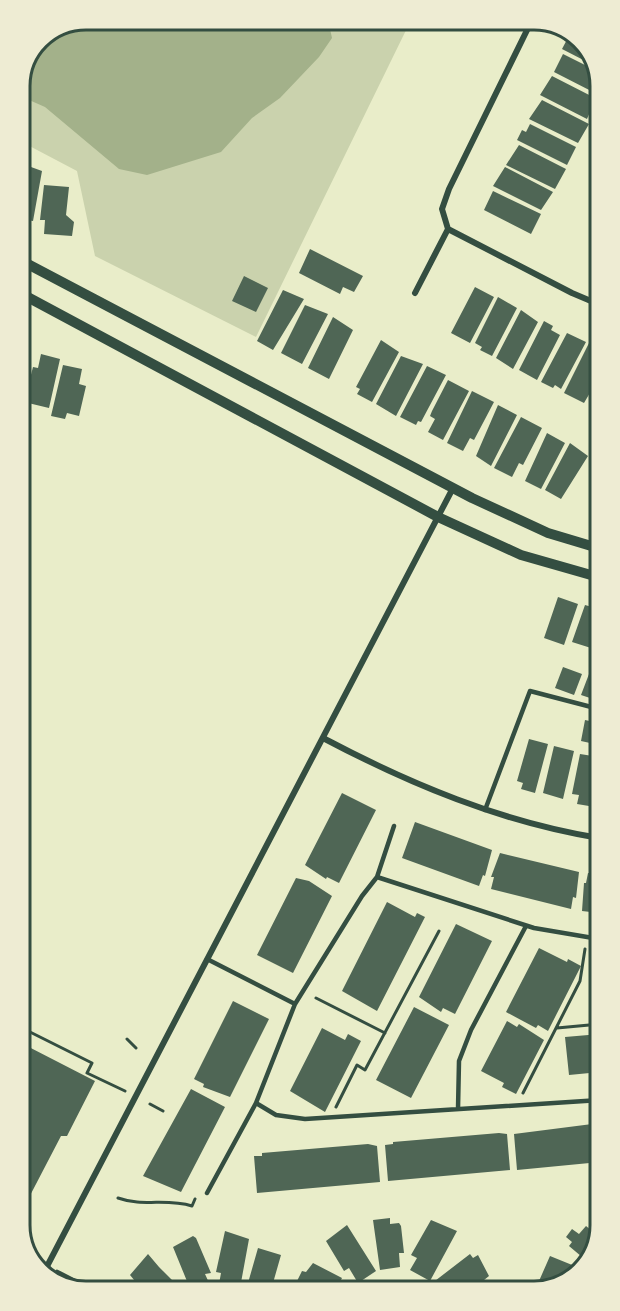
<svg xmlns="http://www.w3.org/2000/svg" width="620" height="1311" font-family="Figtree,sans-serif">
<rect width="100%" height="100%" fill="#e9edc9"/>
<path fill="#cad2ad" d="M86 20H411L256 337 95 256 77 171 20 141V82L39 39Z"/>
<path fill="#a3b18a" d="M86 20H328L332 38 319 57 280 98 252 118 221 152 147 175 119 169 45 107 20 96V82L39 39Z"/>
<path fill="#4f6655" d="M571 32 574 33 597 67 562 49Z
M563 54 597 71V94L554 72Z
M552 76 597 99 593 113 590 112 587 119 540 95Z
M542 100 589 124 578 143 529 119Z
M530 124 576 147 567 165 517 140 522 130 526 132Z
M519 145 566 169 555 189 506 165Z
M20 163 42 171 33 221 20 219Z
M505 167 553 192 541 210 493 186Z
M44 185 69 187 66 215 74 222 72 236 44 234 45 220H40Z
M493 191 541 214 531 234 484 210Z
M310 249 363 276 354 292 343 287 340 294 299 273Z
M244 276 268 288 256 312 232 301Z
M475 287 494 297 470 343 451 333Z
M283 290 304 299 273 350 257 341Z
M498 297 517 308 492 356 480 350 482 347 475 343Z
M305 305 328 314 302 364 281 353Z
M521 310 538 322 513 369 496 358Z
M333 317 353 330 329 379 308 368Z
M544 321 553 326 551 330 560 335 537 380 519 370Z
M567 333 586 342 561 389 555 385 553 388 541 382Z
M20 339 29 342 24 357 28 359 21 381Z
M381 340 399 352 372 402 357 394 360 389 356 387Z
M589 343 598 347V379L584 403 564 393Z
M41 354 60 359 49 408 24 402 33 367 38 368Z
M401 356 423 364 396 416 376 404Z
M63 365 82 369 79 384 86 386 79 416 67 413 65 419 51 416Z
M427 366 446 375 421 422 418 421 416 425 400 417Z
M448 380 469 391 443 440 428 432 435 419 430 416 432 411Z
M472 391 494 402 474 440 470 438 463 451 447 443Z
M498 405 517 415 491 466 476 456Z
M521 417 542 428 523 465 519 463 512 477 494 468Z
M547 433 565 443 541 489 525 481Z
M570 443 588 456 561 499 545 490Z
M558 597 578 604 564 645 544 638Z
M585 605 599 609V627L591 648 572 642Z
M563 667 582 674 574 695 555 688Z
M589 674 599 678V701L581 695Z
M585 720 599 723V745L581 741Z
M529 739 548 744 535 793 521 789 523 783 517 781Z
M554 746 574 751 563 799 543 793Z
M580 754 599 757 589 806 577 804 579 795 572 794Z
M342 793 376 810 339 883 327 877 326 879 305 865Z
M415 822 492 850 485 876 483 875 479 886 402 858Z
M500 853 579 872 576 898 573 897 571 909 491 889 494 877H491Z
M588 873 599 874V913L582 911 584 883H586Z
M296 878 309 881 332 896 293 973 257 955Z
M387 902 415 917 417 913 425 917 377 1011 342 991Z
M456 924 492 941 455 1014 443 1008 441 1012 419 997Z
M539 948 567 962 568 959 581 966 548 1031 538 1025 536 1028 506 1012Z
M233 1001 269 1019 230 1097 203 1087 204 1084 194 1079Z
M414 1007 449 1025 411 1098 376 1080Z
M507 1021 517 1027 519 1024 544 1040 516 1094 502 1087 504 1083 481 1071Z
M322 1028 345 1040 348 1034 361 1041 325 1112 290 1091Z
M600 1034V1072L569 1075 565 1037Z
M23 1044 95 1081 67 1136H61L23 1209Z
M191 1089 225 1107 181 1192 143 1176Z
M600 1123V1162L517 1170 514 1134Z
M499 1133 507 1134 510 1170 388 1181 385 1145 393 1144V1142Z
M368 1144 377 1146 380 1182 257 1193 254 1156H262V1153Z
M390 1218V1224L399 1223 401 1226 404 1253H399L400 1267 380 1270 373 1220Z
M431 1220 457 1231 430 1281 410 1270 417 1258 411 1255Z
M347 1225 376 1271 358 1283 349 1268 344 1271 326 1241Z
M586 1226 598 1236 588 1262 569 1246 572 1242 566 1237 572 1229 579 1234Z
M225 1231 249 1239 240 1288 219 1284 221 1273 216 1272Z
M193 1236 196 1238 211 1273 205 1274 210 1285 197 1290 191 1291 173 1247Z
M258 1248 281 1255 271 1290H251L252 1284 248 1283Z
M148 1254 159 1267 183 1291H144L139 1286 130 1275Z
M470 1254 473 1258 478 1255 489 1276 474 1288 435 1289 431 1284Z
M550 1256 582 1269 556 1288 545 1285 539 1281Z
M313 1263 342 1278 338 1286 346 1289H300L302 1283 297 1281 302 1271 306 1272Z"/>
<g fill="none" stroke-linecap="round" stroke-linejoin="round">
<path stroke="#344e41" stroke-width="3" d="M316 998 385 1033
M22 1028 92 1063 87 1073 125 1091
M557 1028 600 1024
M127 1039 136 1048
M523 1093 580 981 585 949
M150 1104 163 1111
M336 1107 357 1065 365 1070 439 931
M118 1198C143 1207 167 1198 192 1206L195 1199
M57 1271 96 1291"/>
<path stroke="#344e41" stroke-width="4.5" d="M485 810 530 691 599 709
M377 877 534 928 599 939
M207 959 295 1004
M256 1103 276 1115 305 1119 600 1100
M458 1109 459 1061 471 1030 526 926
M207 1193 256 1103 295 1004 362 896 377 877 394 826"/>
<path stroke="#344e41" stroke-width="6" d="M532 20 449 189 442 209 448 229 572 293 598 304
M415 293 448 229
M596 576 598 562
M323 738C410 784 501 822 599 838
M43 1274 453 488"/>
<path stroke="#344e41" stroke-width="10" d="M20 260 472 498 548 533 598 548
M20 293 438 517 521 555 598 577"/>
</g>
<path d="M0 0H620V1311H0ZM86 30H534A56 56 0 0 1 590 86V1225A56 56 0 0 1 534 1281H86A56 56 0 0 1 30 1225V86A56 56 0 0 1 86 30Z" fill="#eeecd3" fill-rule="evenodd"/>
<path fill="none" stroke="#344e41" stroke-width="3" d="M86 30H534A56 56 0 0 1 590 86V1225A56 56 0 0 1 534 1281H86A56 56 0 0 1 30 1225V86A56 56 0 0 1 86 30Z"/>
</svg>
